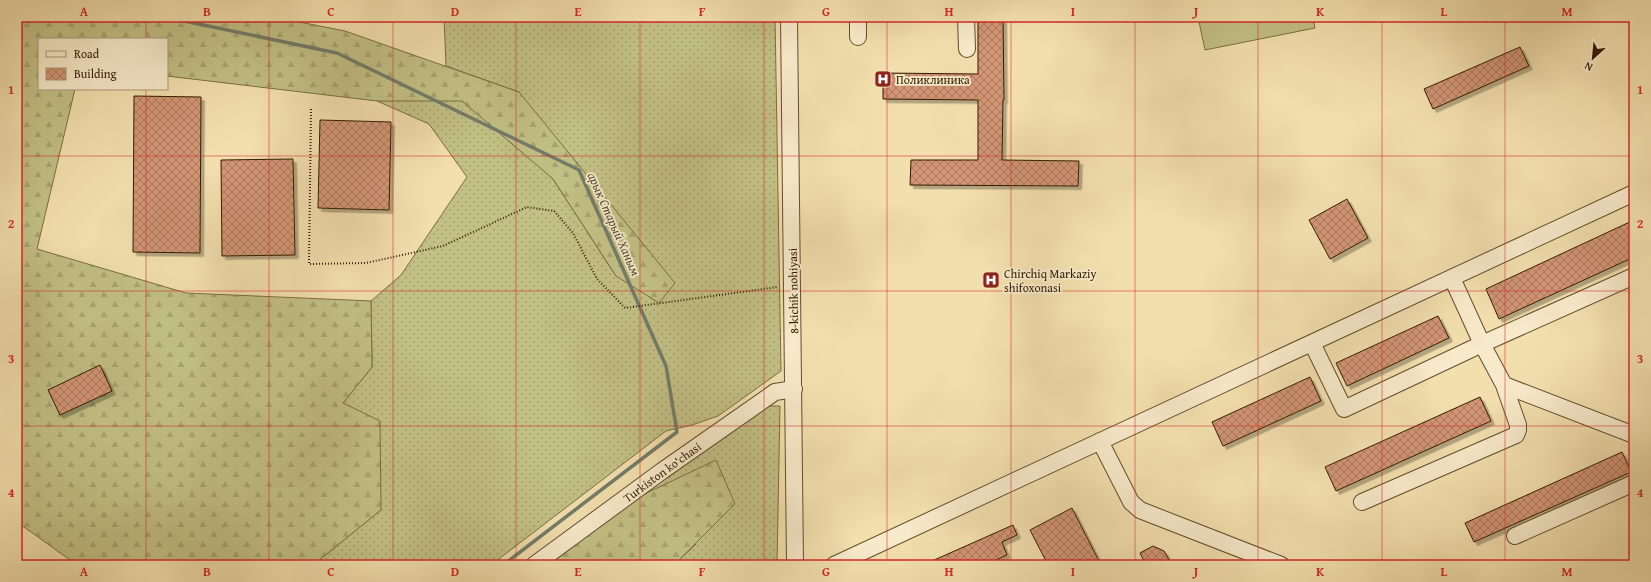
<svg xmlns="http://www.w3.org/2000/svg" width="1651" height="582" font-family="'Gentium Book Plus',serif">
<defs>
<pattern id="grass-dots" width="8" height="8" patternUnits="userSpaceOnUse"><rect width="8" height="8" fill="#c2c085"/><path d="M2 2h.1M6 6h.1" fill="none" stroke="#a7a471" stroke-width="1.8" stroke-linecap="round"/></pattern>
<pattern id="forest-firs" width="22" height="20" patternUnits="userSpaceOnUse"><rect width="22" height="20" fill="#c2c085"/><path d="M5 1l3.5 6h-7zM16 11l3.5 6h-7z" fill="#a7a471"/></pattern>
<pattern id="building-cross-hatch" width="8" height="8" patternUnits="userSpaceOnUse"><rect width="8" height="8" fill="#d29574"/><path d="M0 0l8 8M0 8l8-8" fill="none" stroke="#ab795d"/></pattern>
<filter id="shadow"><feDropShadow dx="3.5" dy="3.5" stdDeviation="0" flood-color="#0004"/></filter>
</defs>
<rect width="100%" height="100%" fill="#f3dfae"/>
<filter id="stains"><feTurbulence type="fractalNoise" baseFrequency=".005" numOctaves="4"/><feColorMatrix values="0 0 0 0 .2 0 0 0 0 .09 0 0 0 0 .02 0 0 0 .5 -.17"/></filter>
<radialGradient id="worn" r=".72"><stop offset=".6" stop-color="#630" stop-opacity="0"/><stop offset="1" stop-color="#630" stop-opacity=".3"/></radialGradient>
<path fill="url(#grass-dots)" stroke="#7a6e42" d="M444 17H775L781 371 718 416 692 425 666 431 491 565H313L381 510 343 403 372 367 371 301 401 275 467 177 429 124 377 101 459 92 553 179 616 276 519 92 446 66Z
M768 406H780L777 565H674L696 544 636 498Z"/>
<path fill="url(#forest-firs)" stroke="#7a6e42" d="M17 17H274L345 31 519 92 675 283 659 303 616 276 553 179 462 101H377L167 76V39H39V89H75L37 249 186 293 371 301 372 367 343 403 380 421 381 510 313 565H77L17 522Z
M716 460 735 504 674 565H549L636 498Z"/>
<path fill="#c2c085" stroke="#7a6e42" d="M1198 17H1313L1315 28 1205 50Z"/>
<g fill="none" stroke-linecap="round" stroke-linejoin="round">
<path stroke="#727c69" stroke-width="3.5" d="M165 17 337 53 579 170 666 366 677 432 503 565"/>
</g>
<path fill="url(#building-cross-hatch)" stroke="#331b00" filter="url(#shadow)" d="M978 17H1003L1004 100H1003L1002 160 1079 161 1078 186 910 185 911 160H978V100L883 99V73L978 74Z
M1520 47 1529 66 1433 109 1424 89Z
M134 96 201 97 200 253 133 252Z
M320 120 391 122 389 210 318 208Z
M293 159 295 255 222 256 221 160Z
M1347 199 1368 238 1330 259 1309 220Z
M1634 220V257L1499 319 1486 289Z
M1438 316 1449 338 1347 386 1336 363Z
M100 365 112 391 60 415 48 390Z
M1310 377 1321 401 1223 446 1212 422Z
M1480 397 1491 421 1336 491 1325 467Z
M1622 452 1631 472 1474 542 1465 523Z
M1072 508 1101 565H1048L1030 530Z
M1013 525 1017 535 1002 542 1007 555 985 565H923Z
M1153 546 1164 551 1172 565H1146L1140 553Z"/>
<g fill="none" stroke-linecap="round" stroke-linejoin="round">
<g stroke="#634c2c" stroke-width="18">
<path id="minor" d="M789 17 795 565
M858 17V37
M966 17 967 49
M1452 278 1482 344 1634 276
M1312 343 1344 409 1482 344 1504 385 1634 435
M1100 441 1131 502 1140 510 1281 565
M1362 502 1516 435 1518 430V425L1504 385
M1515 536 1634 483
M534 565 662 471 775 392 794 389
M834 565 1634 193"/>
</g>
<path stroke="#331b00" stroke-width="2" stroke-dasharray="1 2" stroke-linecap="butt" d="M311 109 309 264 366 263 443 246 527 207 554 211 573 233 597 279 625 308 778 287"/>
<use href="#minor" stroke="#f7eaca" stroke-width="16"/>
</g>
<path fill="none" stroke="#d62828" stroke-width="1" stroke-opacity="0.55" d="M146 17V39M269 17V565M393 17V565M516 17V565M640 17V565M764 17V565M887 17V565M1011 17V565M1135 17V565M1258 17V565M1382 17V565M1505 17V565M146 89V565M17 156H1634M17 291H1634M17 426H1634"/>
<defs>
<g id="hospital-square" transform="scale(0.9)"><rect x="-9" y="-9" width="18" height="18" rx="4" fill="#8f2418" stroke="#f7eaca"/><path d="M-5-5h3v3.5h4V-5h3V5h-3V1.5h-4V5h-3Z" fill="#fff"/></g>
</defs>
<g fill-rule="evenodd">
<use href="#hospital-square" x="883" y="79"/>
<use href="#hospital-square" x="991" y="280"/>
</g>
<g text-anchor="middle" dominant-baseline="central" stroke-width="3.5" stroke-linejoin="round" paint-order="stroke">
<g font-size="12" fill="#331b00" stroke="#f7eaca" text-anchor="start">
<text x="896" y="79">Поликлиника</text>
<text x="1004" y="273">Chirchiq Markaziy<tspan x="1004" dy="14">shifoxonasi</tspan></text>
</g>
<g font-size="12" fill="#331b00" stroke="#f7eaca">
<text transform="translate(793 291) rotate(-91)">8-kichik nohiyasi</text>
<text transform="translate(662 472) rotate(-36)">Turkiston ko‘chasi</text>
</g>
<g font-size="13" font-style="italic" fill="#524b35" stroke="#f7eaca">
<text transform="translate(614 224) rotate(66)">арык Старый Ханым</text>
</g>
</g>
<rect width="1651" height="582" fill="none" stroke="#f3dfae" stroke-width="44"/>
<rect x="38" y="38" width="130" height="52" fill="#f7eaca" stroke="#a99779"/>
<rect x="46" y="51" width="20" height="6" fill="#f7eaca" stroke="#a99779"/>
<text x="74" y="58" font-size="12" fill="#331b00">Road</text>
<rect x="46" y="68" width="20" height="12" fill="url(#building-cross-hatch)" stroke="#a99779"/>
<text x="74" y="78" font-size="12" fill="#331b00">Building</text>
<g transform="translate(1593 58) rotate(207)" stroke="#f7eaca" stroke-width="3" paint-order="stroke">
<path d="M0-3L7 15L0 10L-7 15Z" fill="#331b00"/>
<text y="-6" font-size="11" font-weight="bold" text-anchor="middle" fill="#331b00">N</text>
</g>
<rect x="22" y="22" width="1607" height="538" fill="none" stroke="#d62828" stroke-width="1.5"/>
<g font-size="13" text-anchor="middle" font-weight="bold" fill="#d62828">
<text x="84" y="16">A</text>
<text x="207" y="16">B</text>
<text x="331" y="16">C</text>
<text x="455" y="16">D</text>
<text x="578" y="16">E</text>
<text x="702" y="16">F</text>
<text x="826" y="16">G</text>
<text x="949" y="16">H</text>
<text x="1073" y="16">I</text>
<text x="1196" y="16">J</text>
<text x="1320" y="16">K</text>
<text x="1444" y="16">L</text>
<text x="1567" y="16">M</text>
<text x="11" y="94">1</text>
<text x="1640" y="94">1</text>
<text x="11" y="228">2</text>
<text x="1640" y="228">2</text>
<text x="11" y="363">3</text>
<text x="1640" y="363">3</text>
<text x="11" y="497">4</text>
<text x="1640" y="497">4</text>
<text x="84" y="576">A</text>
<text x="207" y="576">B</text>
<text x="331" y="576">C</text>
<text x="455" y="576">D</text>
<text x="578" y="576">E</text>
<text x="702" y="576">F</text>
<text x="826" y="576">G</text>
<text x="949" y="576">H</text>
<text x="1073" y="576">I</text>
<text x="1196" y="576">J</text>
<text x="1320" y="576">K</text>
<text x="1444" y="576">L</text>
<text x="1567" y="576">M</text>
</g>
<rect width="100%" height="100%" filter="url(#stains)"/>
<rect width="100%" height="100%" fill="url(#worn)"/>
</svg>
